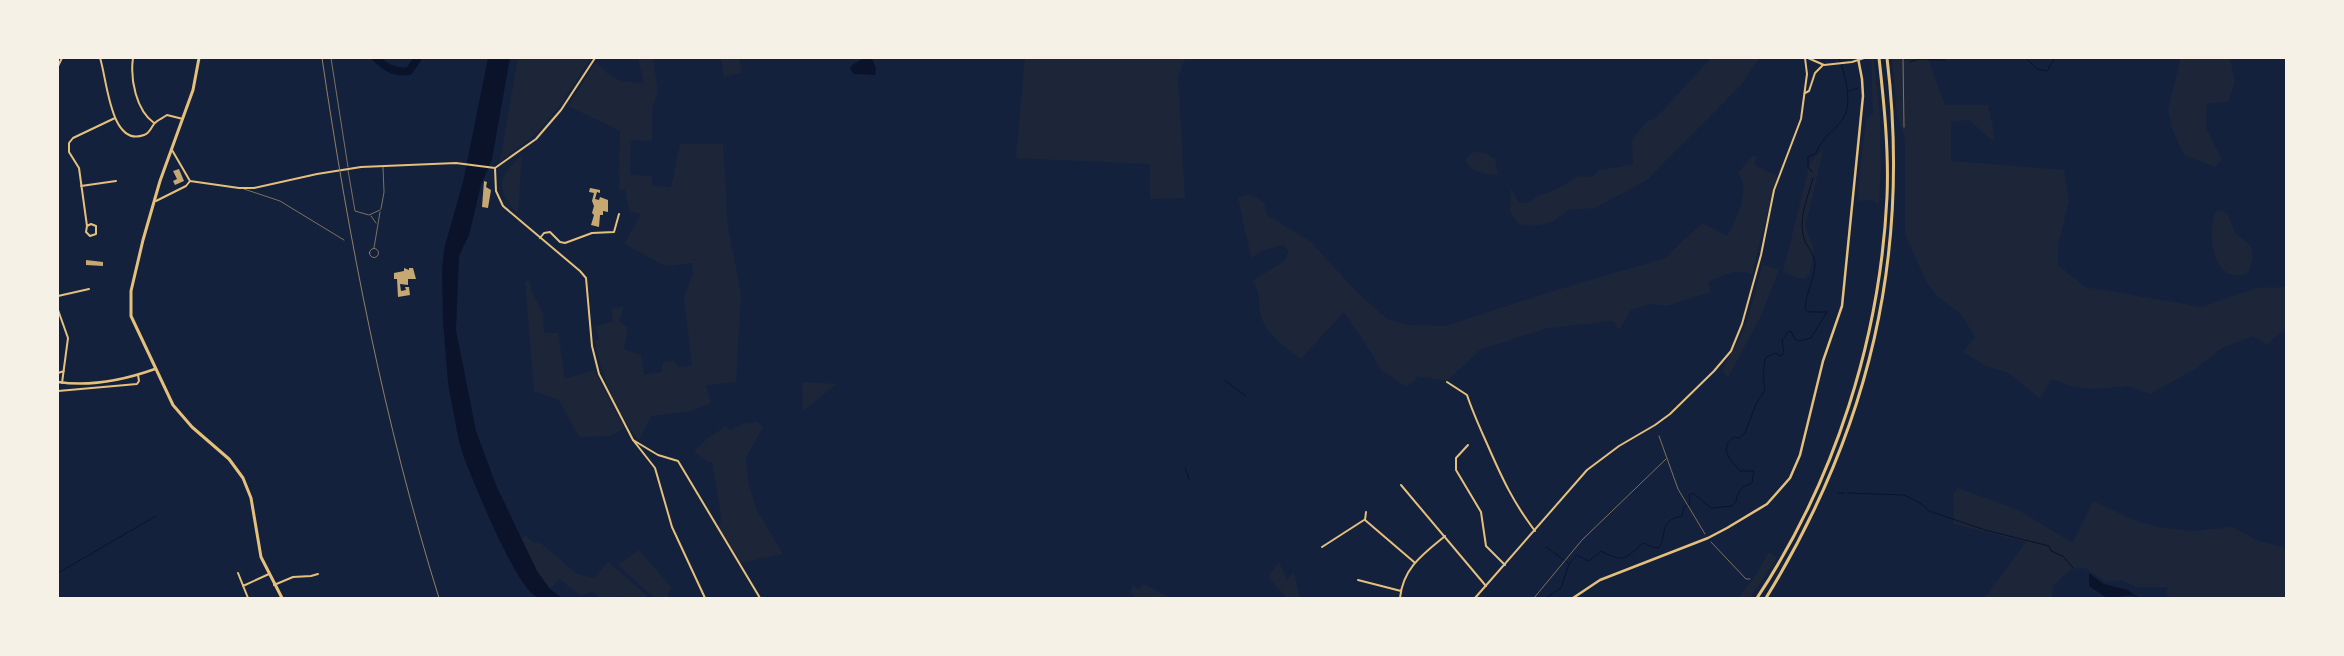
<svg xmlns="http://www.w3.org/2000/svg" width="2344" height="656" font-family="'IBM Plex Serif',serif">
<rect width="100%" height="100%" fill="#14213d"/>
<path fill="#1d2539" d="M518 58H591L559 107 534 136 500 161Z
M638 58H653L658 92 652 108V141L631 140 630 175 652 176V186L671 187 680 144H723L728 227 741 294 736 382 706 385 711 403 691 411 651 416 639 440C617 413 601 375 595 341L599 339 595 326 613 322 611 309 624 306 619 321 628 328 624 349 641 355 644 375 662 372 663 362 674 361 678 367 692 365 684 298 693 272 692 263 670 266 663 265 624 244 641 214 629 211 625 190 619 189 620 131 568 106 596 62C615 82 617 81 644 83Z
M721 58H739L742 73 724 77Z
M1025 58H1185L1178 77 1185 198 1150 199V164L1016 158Z
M1711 58H1759L1742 84 1647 180 1595 208 1569 210 1552 222 1535 226 1519 224 1510 212 1511 188 1519 203H1529L1538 196 1557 189 1579 176 1592 177 1599 170 1633 165 1632 140 1647 121 1655 119Z
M1874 58 1880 116 1881 165 1879 204 1871 200 1859 201 1858 186 1866 119 1873 114 1871 60Z
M1892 58H1901V61L1928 59 1945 105H1988L1994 132 1993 141 1969 120 1951 122V161L2064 170 2069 201 2058 246V265L2085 287 2202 307 2256 288 2286 287V330L2278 334 2267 345 2253 336 2222 348 2195 369 2150 394 2128 386 2095 389 2071 386 2055 380 2050 381 2040 399 2009 373 1986 366 1963 352 1975 337 1961 314 1938 297 1927 283 1905 235V138L1897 117Z
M2181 58H2230L2235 82 2228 102 2207 104 2206 128 2222 159 2215 167 2184 155 2172 129 2168 110Z
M1823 149 1815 187 1805 226 1814 249 1810 273 1806 278H1798L1783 272 1810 163Z
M1472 152 1486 153 1495 159 1498 173 1490 175 1471 169 1465 160Z
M522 155 518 214C495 188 497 178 522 155Z
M1757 156 1754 165 1777 176 1752 274C1733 268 1726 275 1708 282L1711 292 1666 306 1651 304 1631 310 1619 330 1613 321 1548 328 1481 349 1447 381 1415 376 1417 379 1406 387 1380 369 1373 355 1344 312 1301 359C1285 347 1263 333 1260 311 1258 299 1261 291 1252 281L1283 262 1289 252 1283 245 1264 250 1251 258 1238 198 1249 194 1264 202 1267 215 1311 242 1355 290 1387 319 1409 325 1445 326 1547 293 1665 258 1702 223 1727 236C1736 220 1752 189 1738 173L1751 157Z
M2222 210 2228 215 2235 233 2251 246 2253 258 2248 273C2214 288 2205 233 2216 211Z
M1763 264 1779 270 1759 320 1728 377 1723 372C1723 364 1736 347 1740 338 1751 314 1755 289 1763 264Z
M525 281H530L531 290 543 313 544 333H558L565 379 594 370 624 428 611 436 579 437 559 400 534 391Z
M802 382 837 384 803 411Z
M757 422 763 427 746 458 748 481 756 509 783 554 740 563 718 527 721 522V515L712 462H707L694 451 709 437 725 427 731 430 742 424Z
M1958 488 2018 510 2073 543 2093 501 2136 521 2162 528 2195 531 2232 527 2259 541 2286 548V598H2170L2166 592 2169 587H2136L2122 580 2106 582 2085 568 2071 569 2053 586 2052 598H1985L2026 542 1954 524 1953 493Z
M526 536 533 542 542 544 577 574 595 578 608 562 650 598H628L619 596 612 598H600L593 592 580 595 559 579 550 589 537 571 521 539Z
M639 550 672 588 667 594 670 598H654L618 565Z
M1769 552 1777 558 1750 598H1738L1755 576Z
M1279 562 1287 580 1294 573 1300 598H1287L1268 577Z
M1144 584 1171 598H1136L1130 592 1133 585 1138 590Z"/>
<path fill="#0b132b" d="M488 58H510L492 159 481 185 469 235 459 256 456 330 476 431 496 485 537 571 550 589 562 598C553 598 542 601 535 596 513 581 474 483 463 455L458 437 448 383 443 322 442 271 444 249 463 182Z
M864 58H872L876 69 875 75 854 74 850 69 852 65Z
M2089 573 2104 584 2128 590 2134 595 2107 598 2089 586Z"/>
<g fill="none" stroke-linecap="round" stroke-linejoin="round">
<path stroke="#0b132b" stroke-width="1" d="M2026 58 2037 69 2047 71 2055 58
M1910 62 1919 59 1945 60 1948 58
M1849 91 1858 88
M1812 172 1808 167V157L1816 153C1823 137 1829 135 1840 123 1855 106 1845 76 1839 58
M1224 380 1246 396
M1185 468 1189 479
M1838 493H1844
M1848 493 1904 495 1920 503 1929 511 1985 530 2049 546 2051 551 2063 556 2073 568
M1546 547 1568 563
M58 573 156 516
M2132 595 2141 598
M1546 598 1561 588 1569 564 1577 555 1589 561 1601 551C1624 563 1625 559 1643 543L1652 547 1659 548C1668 532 1658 521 1682 516L1684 507 1690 504 1689 495 1693 493 1711 508 1731 506 1736 502C1737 491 1742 486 1752 483L1754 471H1740C1731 461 1718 448 1734 437L1739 438 1745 433 1756 404 1765 390C1763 383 1763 364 1766 357L1776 353 1780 356 1784 353 1782 340 1788 332 1791 331 1795 339 1799 341 1811 338 1827 312H1809L1805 309C1806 293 1814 280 1815 264 1815 253 1805 246 1803 235 1799 217 1808 196 1813 178"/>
<path stroke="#0b132b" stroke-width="8" d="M376 58C386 68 395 73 409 71L418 58"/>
</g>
<path fill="#c6a872" d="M179 169 184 181 175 185 173 181 177 179 173 171Z
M484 181 487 182 486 187 491 190 488 208 482 207Z
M590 188 600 190V193L597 192 595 199 599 200 600 197 608 200V212L603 211V215H600L599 227 591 225 594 215 592 213 594 206 592 201 594 193 589 192Z
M86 260 103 262V266L86 265Z
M404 268 409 270V268H413L416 279H408V285L400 284 401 291 406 290 405 287H409L410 295 398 297 397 279H394V273L404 271Z"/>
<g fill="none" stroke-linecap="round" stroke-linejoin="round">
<path stroke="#e5c07b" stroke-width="0.5" d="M1659 436 1678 489 1705 534
M1711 542 1746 579H1750
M1534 598 1582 540 1666 459"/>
<path stroke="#e5c07b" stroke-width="0.5" d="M331 58 348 167
M1903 58 1904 127
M348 170 355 211 369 215 380 210
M244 189 280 201 344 240
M381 209 384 192 383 167
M371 216 376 223
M374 248 380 212
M369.5 253a4.5 4.5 0 1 1 9 0a4.5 4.5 0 1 1-9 0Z"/>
<path stroke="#e5c07b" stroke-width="2" d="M100 58C107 78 110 148 144 135 150 133 150 129 154 124 157 120 163 118 167 115L183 119
M133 58C130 79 136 110 154 123
M58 66 62 58
M1805 93 1809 91 1815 73 1823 65
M81 186 116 181
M87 226 91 224 96 226V234L90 236 86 232 87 226 79 168 69 152V143L73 138 115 118
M540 238 544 233 550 232 560 242 565 243 592 233 614 232 619 214
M58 296 89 289
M58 310 68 338 62 383
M58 373 64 371
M1447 382 1467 395C1473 413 1480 428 1488 446 1502 478 1513 502 1535 531
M58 391 137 384 139 381 138 375
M633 440 658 455 678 461 760 598
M1468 445 1456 458V470L1481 512 1486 546 1505 565
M1401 485 1486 586
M1366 512 1365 520 1414 562
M1322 547 1364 520
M238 573 248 598
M1358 580 1401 591
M274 585 293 577 311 576 318 574
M243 586 269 574
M1400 598C1403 568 1423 554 1445 536"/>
<path stroke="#e5c07b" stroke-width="2" d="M1808 58 1824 65 1852 62 1864 58
M172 150 190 181 239 188H254L317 174 361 167 456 163 495 168 536 139 561 110 595 58
M495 168 496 191 503 206 580 271 586 278 592 346 599 374 633 440 655 468 672 527 705 598
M156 201 186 186 190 181
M1475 598 1587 470 1619 446 1655 425 1670 414 1714 371 1731 351 1742 324 1761 255 1774 190 1801 119 1807 74 1805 58"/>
<path stroke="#e5c07b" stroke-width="2.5" d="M58 382C91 387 124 380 155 369
M1573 598 1600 580 1708 538 1727 528 1767 504 1790 478 1800 455 1823 361 1842 306 1863 96 1862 79 1858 58"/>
<path stroke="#e5c07b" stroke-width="3" d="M199 58 193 90 160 181 143 240 131 291V316L173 405 192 427 229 459 243 478 251 498 261 557 282 598
M1757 598C1835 480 1880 339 1887 197 1889 151 1884 103 1879 58
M1766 598C1869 430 1911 255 1887 58"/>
<path stroke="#918062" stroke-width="1" d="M322 58C349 241 384 422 439 598"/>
</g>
<rect width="2344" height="656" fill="none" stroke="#f6f1e7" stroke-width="118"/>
</svg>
